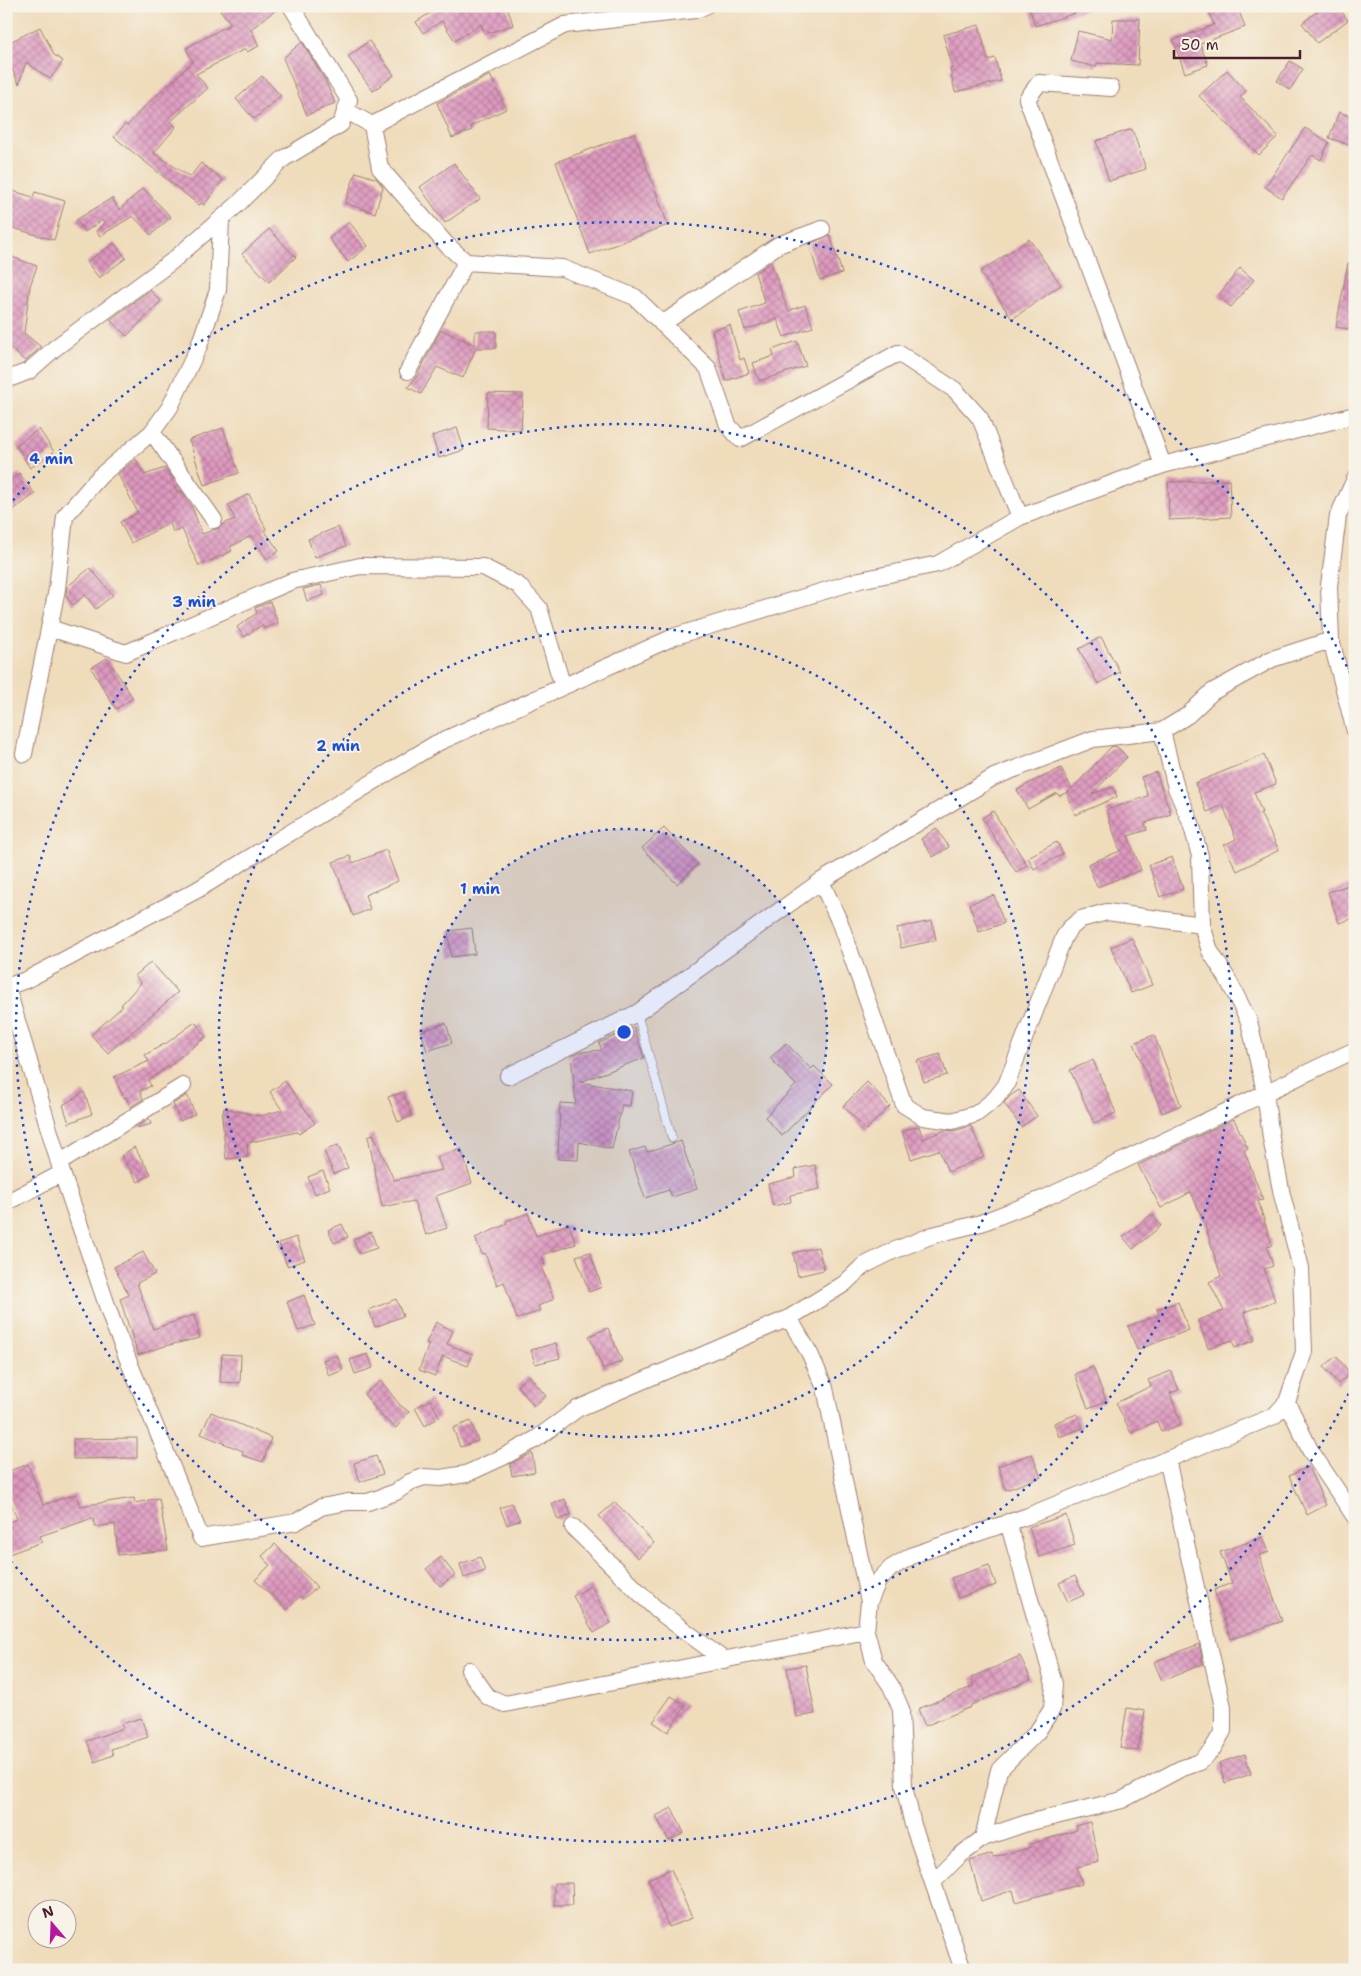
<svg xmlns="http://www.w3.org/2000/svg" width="1361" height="1976" font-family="'Shantell Sans',sans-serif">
<defs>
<pattern id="building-cross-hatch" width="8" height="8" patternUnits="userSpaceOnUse" patternTransform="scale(1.25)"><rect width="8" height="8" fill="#dd99bf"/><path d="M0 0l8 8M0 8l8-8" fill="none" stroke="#b57c9b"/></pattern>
</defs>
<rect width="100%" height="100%" fill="#f7f3e8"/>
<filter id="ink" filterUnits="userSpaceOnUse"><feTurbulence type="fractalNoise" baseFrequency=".02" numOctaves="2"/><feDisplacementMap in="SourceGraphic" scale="10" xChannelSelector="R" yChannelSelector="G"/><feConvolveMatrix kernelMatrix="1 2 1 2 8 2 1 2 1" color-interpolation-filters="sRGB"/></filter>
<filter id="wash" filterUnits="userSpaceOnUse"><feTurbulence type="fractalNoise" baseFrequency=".0096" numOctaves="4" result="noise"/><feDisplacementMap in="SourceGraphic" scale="20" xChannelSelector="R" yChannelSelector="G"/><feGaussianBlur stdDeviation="1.12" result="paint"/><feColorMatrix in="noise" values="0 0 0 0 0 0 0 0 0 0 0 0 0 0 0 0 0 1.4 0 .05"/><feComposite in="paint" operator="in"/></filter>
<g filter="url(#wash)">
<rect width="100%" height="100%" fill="#efdcbb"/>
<g id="blocks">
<path fill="url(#building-cross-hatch)" d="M217 6H281L251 29 259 46 247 52 245 49 196 74 208 88 170 122 176 127 154 153 190 177 201 163 223 180 204 205 202 203 199 205 114 137 125 124 127 126 146 105 193 62 186 48 231 24Z
M441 6H507L513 25 485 34 481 24 455 41 442 21 423 33 416 22Z
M1029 6H1087L1088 9 1035 26Z
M1218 6H1237L1245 27 1200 44 1208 65 1185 73 1173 40 1214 25 1208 10Z
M1324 6H1337L1348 20 1317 43 1302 23Z
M1113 19H1140L1138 65 1097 63 1096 67 1071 61 1078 31 1112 39Z
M979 25 988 60 995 58 1001 81 955 92 950 69 953 68 943 35Z
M40 27 54 55 63 61 50 79 26 62 19 84 6 56V44Z
M369 41 394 75 373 91 348 57Z
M302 42 326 82 335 103 307 115 283 58Z
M1290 61 1303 69 1290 90 1277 81Z
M1227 70 1246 91 1240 97 1278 136 1259 155 1199 96Z
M490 75 506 109 471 126 472 130 452 138 437 103Z
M262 76 281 96 254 119 236 99Z
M1339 112 1355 118V147L1329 138Z
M1305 128 1329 142 1321 160 1312 155 1282 198 1265 187Z
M1132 129 1146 169 1109 181 1096 141Z
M634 133 668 225 590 254 556 162Z
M454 163 480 199 445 223 420 187Z
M356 172 377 179 383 187 375 213 345 203Z
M143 188 171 217 151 235 133 216 100 236 96 231 104 223 102 220 85 232 76 220 112 198 119 210Z
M6 189 33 197 35 192 65 201 54 240 6 226Z
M349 222 368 246 348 262 329 238Z
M269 229 296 257 269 282 242 254Z
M830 235 842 273 820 280 809 244Z
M1029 239 1061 285 1012 319 980 272Z
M114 243 126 258 99 278 87 262Z
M12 257 37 266 30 286 24 333 41 347 25 361 6 344V274Z
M771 262 788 311 805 305 813 327 784 337 777 319 745 330 739 312 765 303 755 273Z
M1348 263 1355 264V321L1353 330 1336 327Z
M1240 268 1254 280 1231 307 1218 296Z
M150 290 161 301 127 336 110 320Z
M730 325 740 360 744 358 749 373 726 381 712 330Z
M441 330 475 345V331H496V348H476L463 378 437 367 421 394 408 387 417 376Z
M797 341 806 366 759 381 753 363 774 356 772 350Z
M488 393 523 394 521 430 487 428Z
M223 428 239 473 204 485 189 440Z
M457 428 464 450 439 458 432 436Z
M39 429 54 452 30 468 16 445Z
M136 459 144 475 165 468 171 477 177 492 181 491 192 507 202 534 219 528 223 524 235 519 228 505 249 494 266 529 264 530 279 551 267 559 251 536 230 547 232 551 199 566 182 529 173 532 170 523 131 543 120 522 138 513 118 474Z
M19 473 35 494 6 515V483Z
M1229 480 1231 517 1169 520 1168 482Z
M338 527 346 546 315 557 308 539Z
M90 568 113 595 96 609 85 595 73 605 66 596 67 587Z
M321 585 324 595 307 601 303 589Z
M270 602 278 623 264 629 262 625 244 637 237 627 257 613 255 608Z
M1101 637 1120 672 1098 684 1079 649Z
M107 658 133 698 116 709 91 668Z
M1116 746 1127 757 1092 794 1113 787 1117 797 1075 815 1067 795 1070 791 1059 796 1057 793 1028 809 1017 790 1039 778V779L1061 768 1072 789 1111 747Z
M1264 755 1276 784 1254 792 1262 813H1260L1279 850 1237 871 1224 845 1236 839 1223 805 1207 812 1195 783Z
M1156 772 1171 814 1145 823 1147 830 1128 836 1141 870 1097 887 1088 864 1120 851 1106 810 1148 796 1141 777Z
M993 811 1027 865 1016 872 982 818Z
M664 828 698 864 677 884 642 848Z
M936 828 949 847 933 857 921 839Z
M1057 842 1063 854 1034 869 1028 857Z
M386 850 398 881 365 895 370 909 353 916 333 862 350 856 353 863Z
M1172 857 1183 889 1160 897 1149 865Z
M1355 883V918L1339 923 1328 892Z
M994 895 1004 923 979 932 969 904Z
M932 921 936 940 901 948 897 928Z
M472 928 475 954 451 957 448 931Z
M1132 938 1152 985 1131 993 1111 947Z
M151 962 178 992 108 1053 91 1035 123 1006 121 1005 141 983 135 976Z
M195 1022 206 1037 173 1062 174 1063 148 1080 151 1086 140 1091 143 1099 130 1107 126 1097 124 1098 114 1077 149 1061 145 1055 164 1044V1045Z
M446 1023 452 1043 427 1051 421 1031Z
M634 1027 644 1058 580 1082 632 1091 630 1106 622 1105 612 1149 579 1142 578 1160 558 1159 560 1103 576 1104 571 1056 580 1052 602 1050 599 1043Z
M1154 1035 1181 1105 1162 1113 1134 1043Z
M786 1043 811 1069 814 1066 833 1084 782 1136 765 1117 796 1085 770 1058Z
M940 1054 947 1075 924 1082 917 1061Z
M1093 1060 1116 1113 1094 1123 1070 1070Z
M285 1081 315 1123 299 1134 297 1132 247 1143 248 1157 226 1159 222 1117 224 1108 260 1116 282 1110 270 1092Z
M867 1082 890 1106 866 1130 843 1106Z
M1019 1090 1037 1116 1021 1127 1004 1103 1010 1096Z
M84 1092 92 1114 69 1123 63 1105Z
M403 1092 412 1116 398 1122 388 1097Z
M187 1095 195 1114 180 1121 173 1104Z
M149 1119 151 1124 137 1128V1127Z
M1234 1119 1248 1149 1244 1150 1263 1200 1258 1201 1272 1245 1267 1247 1273 1266 1264 1269 1275 1301 1244 1312 1255 1340 1235 1348 1232 1340 1208 1348 1198 1320 1224 1311 1209 1282 1221 1276 1204 1222 1191 1192 1161 1208 1138 1165Z
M919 1126 923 1139 945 1130 954 1131 971 1126 984 1157 948 1172 939 1150 911 1159 902 1131Z
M373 1134 394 1180 442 1170 437 1157 461 1149 472 1183 436 1196 447 1228 426 1235 414 1201 382 1207 368 1136Z
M681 1141 697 1189 672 1197 669 1190 645 1198 629 1152 645 1147 647 1152Z
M338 1145 348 1168 334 1174 324 1151Z
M134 1147 151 1174 138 1182 121 1156Z
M815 1165 820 1189 790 1195 791 1202 773 1206 768 1184 796 1177 795 1169Z
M323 1171 330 1188 315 1194 308 1177Z
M528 1213 536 1236 569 1224 576 1244 542 1255 545 1264 541 1266 554 1299 538 1306 540 1311 517 1319 504 1282 497 1285 485 1253 482 1254 475 1238 507 1224 506 1221Z
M1152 1214 1161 1226 1133 1249 1123 1237Z
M342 1224 348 1237 334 1243 328 1230Z
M371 1232 377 1248 359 1254 353 1239Z
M296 1237 305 1260 287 1266 279 1243Z
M818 1247 824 1270 798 1276 793 1253Z
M143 1252 155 1274 137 1283 153 1329 194 1315 200 1338 165 1346 138 1355 120 1299 129 1295 114 1267Z
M590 1252 602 1287 589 1292 576 1256Z
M304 1295 315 1325 298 1331 287 1302Z
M396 1299 403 1316 375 1327 369 1310Z
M1178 1302 1189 1330 1137 1350 1128 1326 1159 1315 1157 1309Z
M436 1322 453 1331 447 1344 473 1354 468 1366 443 1356 435 1376 419 1370 429 1344 426 1343Z
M608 1328 622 1361 603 1369 589 1336Z
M556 1343 560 1358 535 1364 531 1350Z
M222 1354 241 1355 240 1383 220 1382Z
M368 1354 373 1368 355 1374 350 1360Z
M337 1355 343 1370 329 1376 323 1360Z
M1336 1356 1350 1373 1338 1384 1324 1367Z
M1093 1367 1106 1401 1088 1408 1075 1374Z
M1171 1371 1179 1390 1170 1393 1181 1425 1161 1432 1157 1421 1131 1433 1116 1403 1151 1386 1148 1380Z
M529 1375 546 1396 534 1406 517 1385Z
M381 1381 399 1404 409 1412 396 1428 381 1416 364 1394Z
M430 1400 440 1417 425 1426 415 1408Z
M211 1412 271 1438 263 1462 242 1455 243 1451 201 1434Z
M1077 1414 1083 1428 1059 1437 1054 1423Z
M471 1421 478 1441 460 1447 453 1428Z
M137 1438V1458L73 1459V1439Z
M532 1453 535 1472 512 1476 510 1464Z
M1032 1454 1041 1477 1006 1490 998 1466Z
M376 1456 383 1474 360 1482 354 1463Z
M28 1464 43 1505 76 1494 80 1506 134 1498 135 1503 159 1498 168 1550 118 1555 115 1524 95 1527 93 1518 40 1536 42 1542 6 1555V1523L17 1519 6 1490V1472Z
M1308 1467 1326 1505 1307 1515 1289 1476Z
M565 1499 571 1515 558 1520 552 1504Z
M615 1502 654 1543 638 1558 599 1516Z
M512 1503 520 1520 507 1525 500 1508Z
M1066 1515 1075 1545 1039 1557 1029 1527Z
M1263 1537 1269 1552 1259 1555 1282 1621 1231 1639 1214 1590 1232 1583 1220 1552Z
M275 1544 317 1587 303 1599 300 1596 287 1610 255 1580 270 1565 262 1556Z
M441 1557 455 1575 440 1586 426 1569Z
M480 1557 485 1571 464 1578 460 1564Z
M989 1565 996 1585 958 1598 951 1578Z
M1075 1576 1084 1595 1068 1602 1059 1583Z
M591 1586 611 1623 594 1633 573 1596Z
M1199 1644 1203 1664 1162 1681 1154 1662Z
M1020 1656 1031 1679 971 1705V1707L925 1726 918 1709 974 1686 971 1678Z
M806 1665 815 1714 796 1717 787 1668Z
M671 1696 686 1705 668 1732 653 1722Z
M1127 1708 1145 1711 1138 1751 1120 1748Z
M141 1718 148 1737 111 1749 113 1755 95 1762 87 1741 123 1728 121 1724Z
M1245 1754 1251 1774 1225 1783 1219 1763Z
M672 1808 684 1833 669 1841 656 1816Z
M1090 1822 1099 1862 1077 1867 1082 1884 1016 1902 1013 1890 981 1901 970 1861 992 1854 993 1858 1032 1847 1031 1844 1077 1830 1076 1826Z
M671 1869 692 1918 669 1927 648 1879Z
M554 1883H572L573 1905H554Z"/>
</g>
</g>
<g filter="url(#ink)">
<use href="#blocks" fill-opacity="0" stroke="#9c7e73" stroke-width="1"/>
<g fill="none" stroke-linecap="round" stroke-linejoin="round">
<g stroke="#9c7e73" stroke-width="9">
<path id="lane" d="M637 1013 672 1138"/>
</g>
<g stroke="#9c7e73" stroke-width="18">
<path id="street" d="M1111 88 1039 83 1027 99 1163 465
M345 110 372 125 380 168 446 244 466 262 408 371
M372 125 565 25 695 10 705 6
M466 262 562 268 635 297 708 368 728 425 740 439 898 353 955 390 980 418 1020 517
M662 324 778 245 822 229
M6 380 29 371 55 348 171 262 237 205 283 159 341 124 349 100 291 6
M152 432 214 520
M1355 479 1338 516 1329 586 1331 640 1355 731
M50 628 126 653 292 581 360 566 483 567 518 585 539 608 563 687
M24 754 57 589 65 516 100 476 152 432 170 407 199 346 218 290 221 219
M821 881 840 923 904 1105 923 1117 952 1121 976 1114 995 1099 1006 1085 1064 937 1069 929 1081 919 1107 912 1202 925
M6 987 26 980 197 890 435 744 676 636 860 580 938 564 1020 517 1163 465 1355 415
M508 1076 637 1013 821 881 994 777 1093 739 1162 731 1188 715 1212 692 1272 659 1331 640
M59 1163 183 1086
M62 1173 113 1323 201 1538 296 1522 321 1507 348 1502H368L396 1492 410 1482 424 1477 441 1478 466 1474 503 1457 536 1439 577 1409 789 1318 844 1284 863 1266 893 1251 933 1235 981 1223 1045 1198 1355 1050
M6 1203 62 1173 7 987
M789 1318 810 1354 825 1388 869 1602
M1287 1402 1310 1450 1355 1517
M573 1527 657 1610 724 1660
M469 1670 488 1697 505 1704 866 1631
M983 1838 999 1770 1037 1732 1052 1709 1054 1684 1008 1522
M933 1882 958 1857 983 1838 1027 1823 1122 1800 1180 1769 1200 1762 1212 1750 1223 1731V1707L1167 1459
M963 1970 913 1825 904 1786 901 1709 891 1686 874 1661 866 1631 869 1602 878 1581 891 1568 913 1555 1028 1516 1274 1416 1287 1402 1304 1352 1301 1268 1282 1195 1271 1138 1265 1092 1249 1021 1227 978 1210 951 1202 925 1200 856 1191 823 1176 788 1162 731"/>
</g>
<use href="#lane" stroke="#fff" stroke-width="8"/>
<use href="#street" stroke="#fff" stroke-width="16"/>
</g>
</g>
<circle cx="624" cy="1032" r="203" fill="#1d4ed8" fill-opacity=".12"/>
<g fill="none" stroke="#1d4ed8" stroke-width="2.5" stroke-dasharray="2.5 5">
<circle cx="624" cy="1032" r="203"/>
<circle cx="624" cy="1032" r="405"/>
<circle cx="624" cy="1032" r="608"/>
<path d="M1352 1387A810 810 0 0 1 8 1558M8 506A810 810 0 0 1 1352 677"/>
</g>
<circle cx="624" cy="1032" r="8" fill="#1d4ed8" stroke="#f7f3e8" stroke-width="2.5"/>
<g font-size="15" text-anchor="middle" font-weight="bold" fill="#1d4ed8" stroke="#f7f3e8" stroke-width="4" stroke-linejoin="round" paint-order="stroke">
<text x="51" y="464">4 min</text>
<text x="194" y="607">3 min</text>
<text x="338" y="751">2 min</text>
<text x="480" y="894">1 min</text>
</g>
<rect width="1361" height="1976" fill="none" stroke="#f7f3e8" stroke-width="25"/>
<g transform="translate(52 1924) rotate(341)"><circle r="24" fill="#f7f3e8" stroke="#b29e9c"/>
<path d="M0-4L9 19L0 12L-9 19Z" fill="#b5179e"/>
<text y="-8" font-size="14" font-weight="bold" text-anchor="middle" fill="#4a1f2b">N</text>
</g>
<path d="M1174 50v8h126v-8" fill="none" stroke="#4a1f2b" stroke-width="2.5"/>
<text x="1181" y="50" font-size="15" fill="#4a1f2b" stroke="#f7f3e8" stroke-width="4" paint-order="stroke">50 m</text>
</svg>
